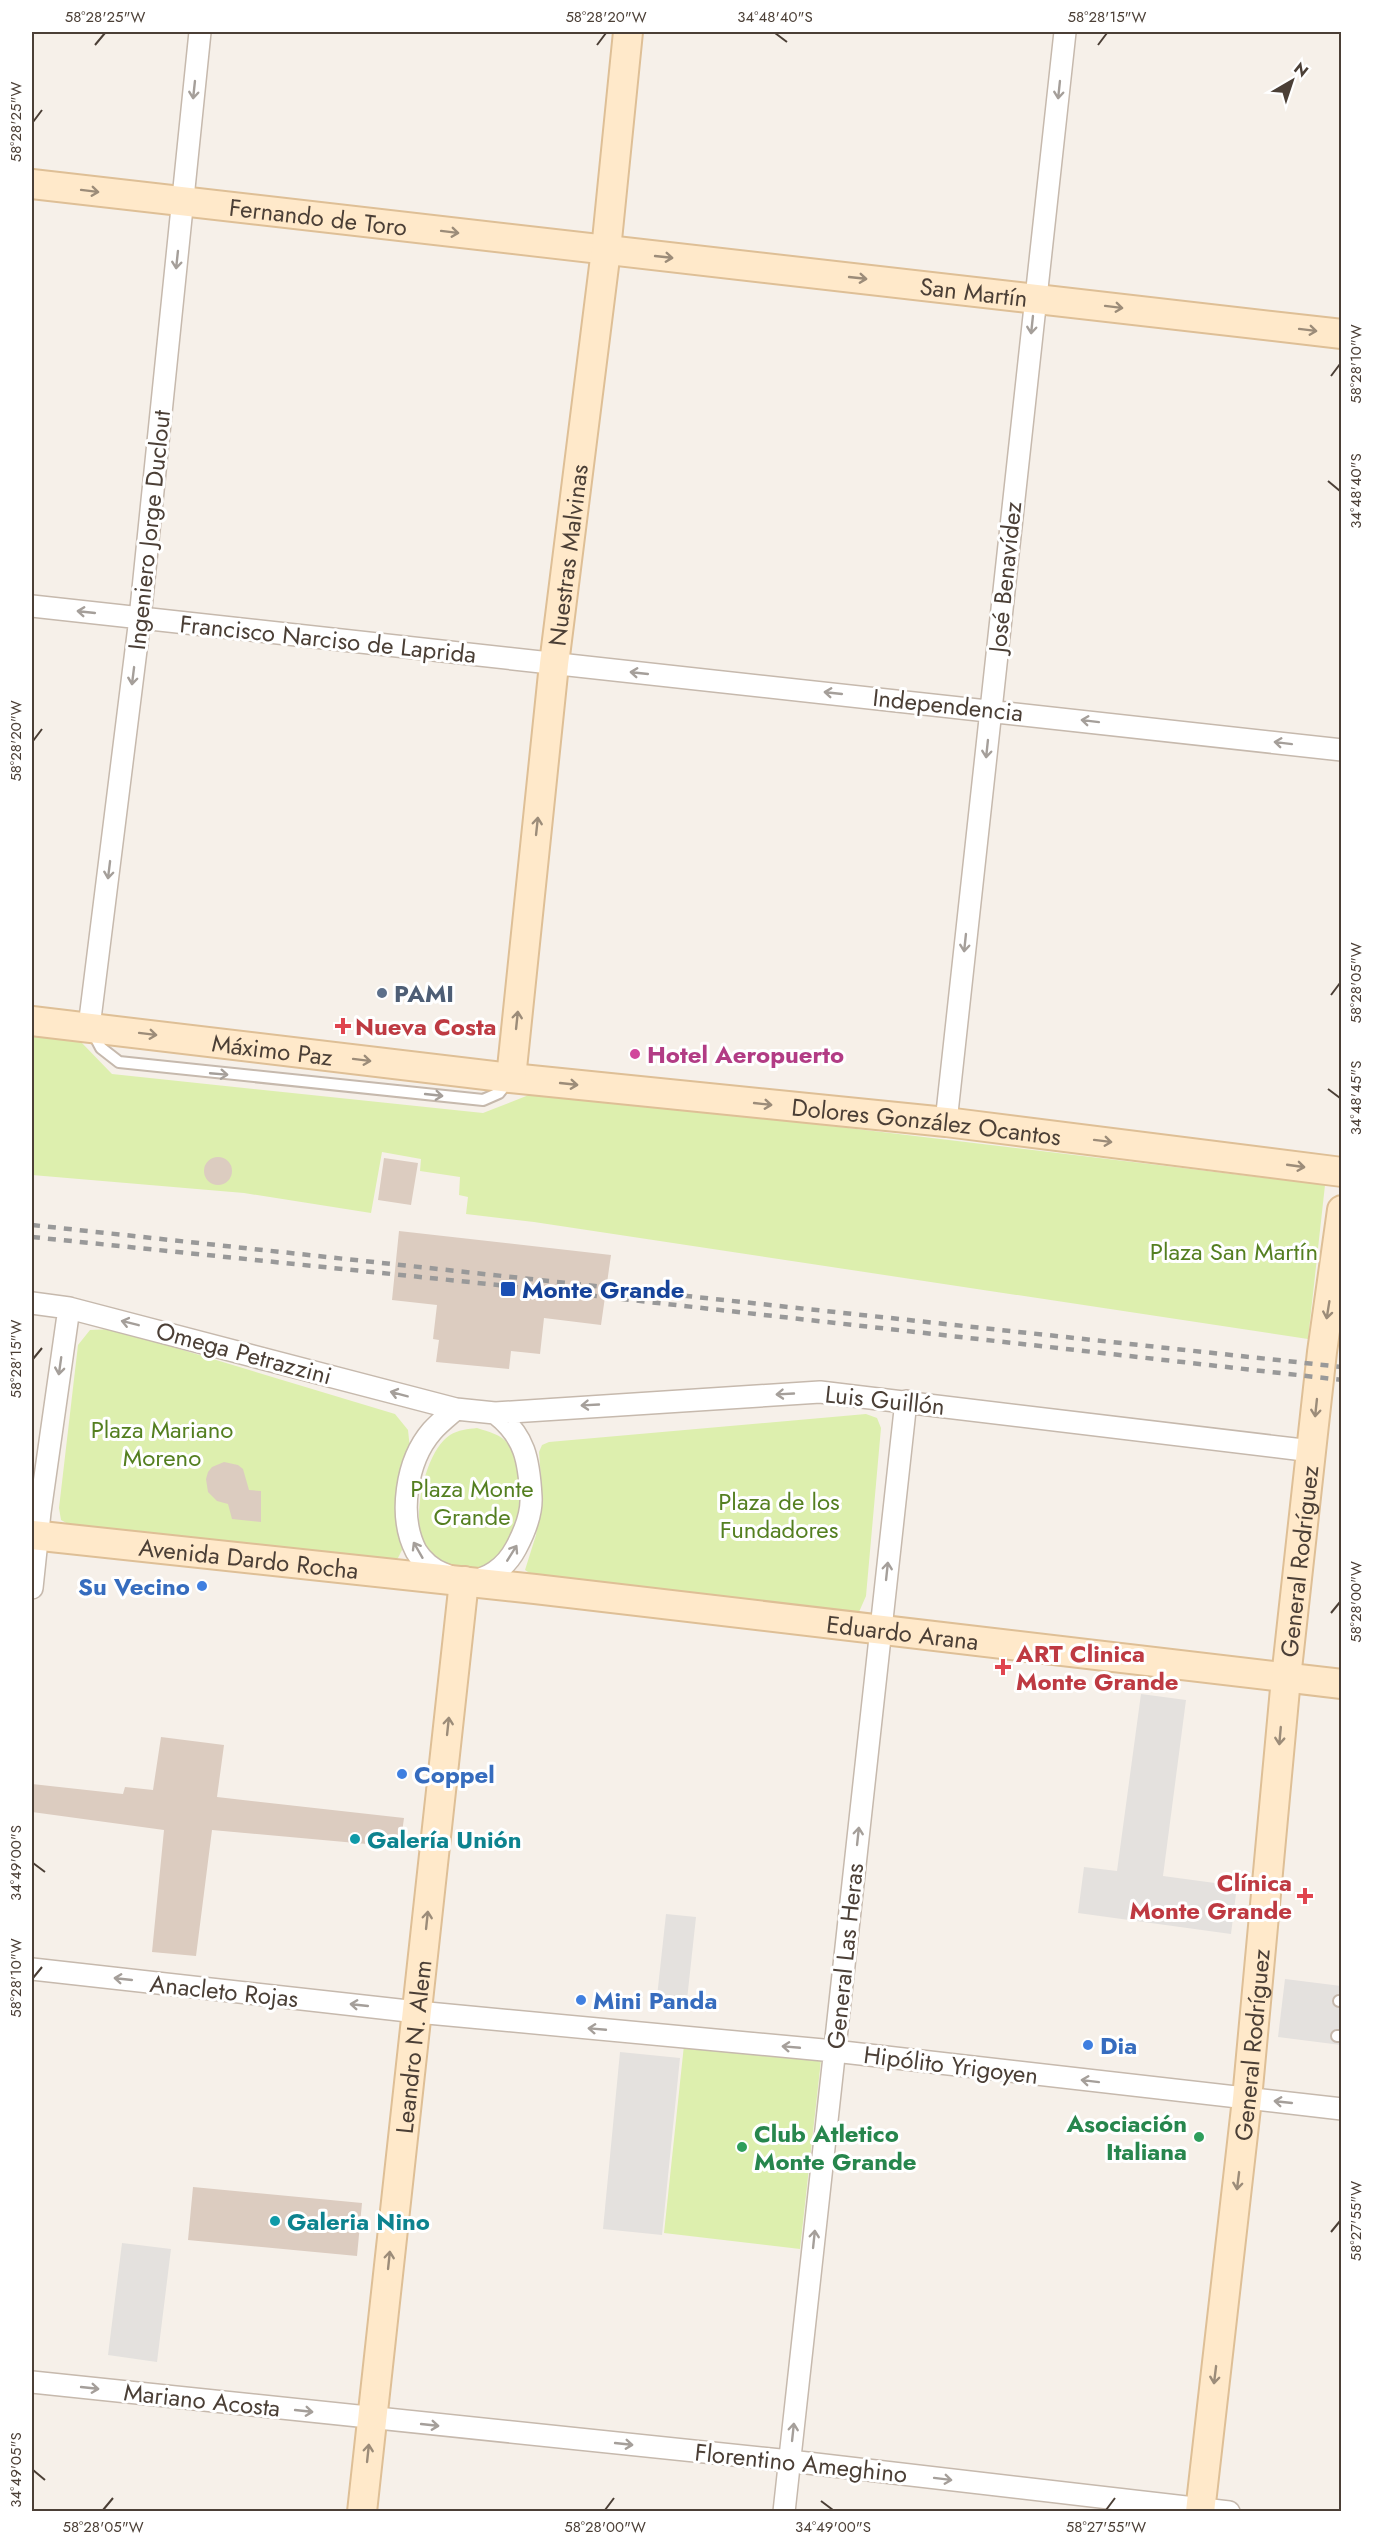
<svg xmlns="http://www.w3.org/2000/svg" width="1373" height="2543" font-family="Jost,sans-serif">
<rect width="100%" height="100%" fill="#f6f0e9"/>
<path fill="#ddefae" d="M32 1036 81 1042 112 1074 483 1113 539 1091 1325 1185 1308 1339 534 1222 466 1214 468 1197 459 1195 460 1177 420 1171 421 1159 382 1152 371 1213 244 1193 32 1175Z
M113 1329 395 1414 408 1430 410 1449 399 1521 402 1550 398 1558 389 1563 77 1529 61 1520 59 1508 78 1345 90 1330Z
M866 1414 877 1418 881 1428 866 1596 859 1612 845 1618 534 1576 525 1570 536 1535 542 1493 539 1452 542 1445 549 1442Z
M477 1428C489 1432 501 1434 509 1445 532 1476 523 1523 502 1553 498 1558 493 1567 486 1569 476 1572 460 1569 449 1569 442 1564 433 1558 428 1551 408 1527 424 1451 450 1435 458 1430 468 1429 477 1428Z
M684 2045 821 2060 800 2249 664 2233Z"/>
<path fill="#e4e1de" d="M1141 1694 1186 1700 1163 1876 1237 1886 1231 1934 1078 1913 1084 1867 1117 1871Z
M666 1914 696 1917 686 2009 656 2006Z
M1285 1979 1341 1986V2045L1278 2037Z
M620 2052 680 2058 662 2235 603 2229Z
M122 2243 171 2249 157 2362 108 2355Z"/>
<path fill="#dcccc0" d="M204 1171a14 14 0 1 1 28 0a14 14 0 1 1-28 0Z
M384 1158 418 1163 411 1205 378 1200Z
M399 1231 611 1255 601 1325 544 1318 540 1354 511 1351 509 1369 436 1362 439 1340 433 1339 437 1305 392 1300Z
M224 1462 238 1465 243 1469 249 1490 261 1491V1522L232 1519 228 1504 217 1501 208 1492 206 1479 208 1472 212 1467Z
M161 1737 224 1745 217 1797 404 1818 400 1847 212 1830 196 1956 152 1952 164 1830 32 1812V1784L123 1794 125 1787 153 1790Z
M193 2187 362 2203 357 2256 188 2240Z"/>
<g fill="none" stroke-linecap="round" stroke-linejoin="round">
<g stroke="#c6b9ad" stroke-width="14">
<path id="lane" d="M93 1033 101 1048 119 1062 483 1100 499 1093 509 1080
M1339 2001H1342
M1337 2036H1342"/>
</g>
<g stroke="#c6b9ad" stroke-width="24">
<path id="street" d="M32 606 1342 750
M89 1027 140 618 200 32
M946 1122 1065 32
M32 1303 69 1308 456 1409 495 1413 820 1392 1312 1451
M456 1409C448 1416 439 1423 432 1431 406 1461 398 1516 416 1551 422 1561 433 1570 444 1574 450 1576 458 1581 465 1581 487 1582 506 1567 516 1548 524 1533 532 1514 531 1497 529 1460 525 1436 495 1413
M32 1588 40 1512 69 1308
M32 1969 417 2012 834 2051 1342 2109
M32 2382 790 2461 1229 2512
M784 2512 906 1401"/>
</g>
<g stroke="#debf96" stroke-width="32">
<g id="secondary">
<path id="s1" d="M32 184 1342 334"/>
<path id="s2" d="M32 1021 511 1078 946 1122 1342 1172"/>
<path id="s3" d="M511 1078 554 664 606 250 628 32"/>
<path id="s4" d="M32 1535 535 1589 1342 1684"/>
<path id="s5" d="M362 2512 464 1581"/>
<path id="s6" d="M1200 2512 1247 2099 1286 1678 1322 1352 1342 1210"/>
</g>
</g>
<use href="#lane" stroke="#fff" stroke-width="10"/>
<use href="#street" stroke="#fff" stroke-width="21"/>
<use href="#secondary" stroke="#ffe9ca" stroke-width="28"/>
<path stroke="#999" stroke-width="4.5" stroke-dasharray="8 8" stroke-linecap="butt" d="M32 1225 1342 1367
M32 1237 498 1285 1342 1380"/>
</g>
<defs><path id="oneway-shaft" d="M-6 0H5M1.5-3L5.5 0L1.5 3" fill="none" stroke-width="1.6" stroke-linecap="round" stroke-linejoin="round" transform="scale(1.5)"/></defs>
<g stroke="#a59f9a">
<use href="#oneway-shaft" transform="translate(194 90) rotate(96)"/>
<use href="#oneway-shaft" transform="translate(1059 90) rotate(96)"/>
<use href="#oneway-shaft" transform="translate(177 260) rotate(96)"/>
<use href="#oneway-shaft" transform="translate(1032 325) rotate(96)"/>
<use href="#oneway-shaft" transform="translate(86 612) rotate(-174)"/>
<use href="#oneway-shaft" transform="translate(639 673) rotate(-174)"/>
<use href="#oneway-shaft" transform="translate(133 676) rotate(97)"/>
<use href="#oneway-shaft" transform="translate(833 693) rotate(-174)"/>
<use href="#oneway-shaft" transform="translate(1090 721) rotate(-173)"/>
<use href="#oneway-shaft" transform="translate(1283 743) rotate(-173)"/>
<use href="#oneway-shaft" transform="translate(987 749) rotate(96)"/>
<use href="#oneway-shaft" transform="translate(109 870) rotate(97)"/>
<use href="#oneway-shaft" transform="translate(965 943) rotate(96)"/>
<use href="#oneway-shaft" transform="translate(219 1074) rotate(5)"/>
<use href="#oneway-shaft" transform="translate(434 1095) rotate(6)"/>
<use href="#oneway-shaft" transform="translate(130 1323) rotate(-166)"/>
<use href="#oneway-shaft" transform="translate(60 1366) rotate(98)"/>
<use href="#oneway-shaft" transform="translate(399 1394) rotate(-165)"/>
<use href="#oneway-shaft" transform="translate(785 1394) rotate(177)"/>
<use href="#oneway-shaft" transform="translate(590 1405) rotate(177)"/>
<use href="#oneway-shaft" transform="translate(418 1550) rotate(-120)"/>
<use href="#oneway-shaft" transform="translate(512 1553) rotate(-58)"/>
<use href="#oneway-shaft" transform="translate(887 1571) rotate(-84)"/>
<use href="#oneway-shaft" transform="translate(858 1836) rotate(-84)"/>
<use href="#oneway-shaft" transform="translate(123 1979) rotate(-174)"/>
<use href="#oneway-shaft" transform="translate(359 2005) rotate(-174)"/>
<use href="#oneway-shaft" transform="translate(597 2029) rotate(-175)"/>
<use href="#oneway-shaft" transform="translate(791 2047) rotate(-175)"/>
<use href="#oneway-shaft" transform="translate(1090 2081) rotate(-173)"/>
<use href="#oneway-shaft" transform="translate(1283 2102) rotate(-174)"/>
<use href="#oneway-shaft" transform="translate(814 2239) rotate(-84)"/>
<use href="#oneway-shaft" transform="translate(90 2388) rotate(6)"/>
<use href="#oneway-shaft" transform="translate(304 2411) rotate(6)"/>
<use href="#oneway-shaft" transform="translate(430 2425) rotate(6)"/>
<use href="#oneway-shaft" transform="translate(793 2432) rotate(-84)"/>
<use href="#oneway-shaft" transform="translate(624 2444) rotate(6)"/>
<use href="#oneway-shaft" transform="translate(943 2479) rotate(7)"/>
</g>
<g stroke="#9c8c79">
<use href="#oneway-shaft" transform="translate(90 191) rotate(7)"/>
<use href="#oneway-shaft" transform="translate(450 232) rotate(7)"/>
<use href="#oneway-shaft" transform="translate(664 257) rotate(6)"/>
<use href="#oneway-shaft" transform="translate(858 278) rotate(6)"/>
<use href="#oneway-shaft" transform="translate(1114 307) rotate(7)"/>
<use href="#oneway-shaft" transform="translate(1308 330) rotate(7)"/>
<use href="#oneway-shaft" transform="translate(537 826) rotate(-84)"/>
<use href="#oneway-shaft" transform="translate(517 1020) rotate(-84)"/>
<use href="#oneway-shaft" transform="translate(148 1034) rotate(7)"/>
<use href="#oneway-shaft" transform="translate(362 1060) rotate(7)"/>
<use href="#oneway-shaft" transform="translate(569 1084) rotate(6)"/>
<use href="#oneway-shaft" transform="translate(763 1104) rotate(6)"/>
<use href="#oneway-shaft" transform="translate(1103 1141) rotate(7)"/>
<use href="#oneway-shaft" transform="translate(1296 1166) rotate(8)"/>
<use href="#oneway-shaft" transform="translate(1328 1310) rotate(99)"/>
<use href="#oneway-shaft" transform="translate(1316 1408) rotate(96)"/>
<use href="#oneway-shaft" transform="translate(448 1726) rotate(-84)"/>
<use href="#oneway-shaft" transform="translate(1280 1736) rotate(95)"/>
<use href="#oneway-shaft" transform="translate(427 1920) rotate(-84)"/>
<use href="#oneway-shaft" transform="translate(1238 2181) rotate(97)"/>
<use href="#oneway-shaft" transform="translate(389 2260) rotate(-84)"/>
<use href="#oneway-shaft" transform="translate(1215 2375) rotate(97)"/>
<use href="#oneway-shaft" transform="translate(368 2453) rotate(-84)"/>
</g>
<path fill="none" stroke="#4b3f36" stroke-width="2" d="M775 33 787 42M95 45 105 33M597 45 606 33M1098 45 1107 33M33 122 42 110M1331 376 1340 364M1328 481 1340 491M33 741 42 729M1331 995 1340 983M1328 1089 1340 1098M33 1359 42 1348M1331 1613 1340 1602M33 1863 45 1872M33 1978 42 1967M1331 2232 1340 2221M33 2470 45 2480M821 2501 833 2510M103 2510 113 2498M605 2510 614 2498M1106 2510 1115 2498"/>
<circle fill="#5c6f8a" stroke="#fff" stroke-width="2" cx="382" cy="993" r="6"/>
<g fill="#e0444e" stroke="#fff" stroke-width="2">
<path d="M340 1017h6v6h6v6h-6v6h-6v-6h-6v-6h6z"/>
<path d="M1000 1658h6v6h6v6h-6v6h-6v-6h-6v-6h6z"/>
<path d="M1302 1887h6v6h6v6h-6v6h-6v-6h-6v-6h6z"/>
</g>
<circle fill="#d1479c" stroke="#fff" stroke-width="2" cx="635" cy="1054" r="6"/>
<rect fill="#1a4fb4" stroke="#fff" stroke-width="2" x="500" y="1281" width="16" height="16" rx="3"/>
<g fill="#3f7fe0" stroke="#fff" stroke-width="2">
<circle cx="202" cy="1586" r="6"/>
<circle cx="402" cy="1774" r="6"/>
<circle cx="581" cy="2000" r="6"/>
<circle cx="1088" cy="2045" r="6"/>
</g>
<g fill="#0f9aa8" stroke="#fff" stroke-width="2">
<circle cx="355" cy="1839" r="6"/>
<circle cx="275" cy="2221" r="6"/>
</g>
<g fill="#2e9e5b" stroke="#fff" stroke-width="2">
<circle cx="1199" cy="2137" r="6"/>
<circle cx="742" cy="2147" r="6"/>
</g>
<g text-anchor="middle" dominant-baseline="central" stroke-width="6" stroke-linejoin="round" paint-order="stroke">
<g font-size="24" fill="#4b3f36" stroke="#fff">
<text stroke="none"><textPath href="#s1" startOffset="288">Fernando de Toro</textPath></text>
<text stroke="none"><textPath href="#s1" startOffset="948">San Martín</textPath></text>
<text transform="translate(149 530) rotate(-84)">Ingeniero Jorge Duclout</text>
<text stroke="none"><textPath href="#s3" startOffset="526">Nuestras Malvinas</textPath></text>
<text transform="translate(1005 577) rotate(-84)">José Benavídez</text>
<text transform="translate(328 639) rotate(6)">Francisco Narciso de Laprida</text>
<text transform="translate(948 705) rotate(6)">Independencia</text>
<text stroke="none"><textPath href="#s2" startOffset="242">Máximo Paz</textPath></text>
<text stroke="none"><textPath href="#s2" startOffset="900">Dolores González Ocantos</textPath></text>
<text transform="translate(244 1353) rotate(15)">Omega Petrazzini</text>
<text transform="translate(885 1400) rotate(6)">Luis Guillón</text>
<text stroke="none"><textPath href="#s4" startOffset="218">Avenida Dardo Rocha</textPath></text>
<text stroke="none"><textPath href="#s6" startOffset="956">General Rodríguez</textPath></text>
<text stroke="none"><textPath href="#s4" startOffset="876">Eduardo Arana</textPath></text>
<text transform="translate(845 1956) rotate(-84)">General Las Heras</text>
<text transform="translate(224 1991) rotate(6)">Anacleto Rojas</text>
<text stroke="none"><textPath href="#s5" startOffset="468">Leandro N. Alem</textPath></text>
<text stroke="none"><textPath href="#s6" startOffset="470">General Rodríguez</textPath></text>
<text transform="translate(951 2065) rotate(7)">Hipólito Yrigoyen</text>
<text transform="translate(202 2400) rotate(6)">Mariano Acosta</text>
<text transform="translate(801 2463) rotate(6)">Florentino Ameghino</text>
</g>
<g font-size="24" font-weight="bold" fill="#4e5e75" stroke="#fff" text-anchor="start">
<text x="394" y="993">PAMI</text>
</g>
<g font-size="24" font-weight="bold" fill="#be3a42" stroke="#fff" text-anchor="start">
<text x="355" y="1026">Nueva Costa</text>
<text x="1016" y="1653">ART Clinica<tspan x="1016" dy="28">Monte Grande</tspan></text>
<text x="1292" y="1882" text-anchor="end">Clínica<tspan x="1292" dy="28">Monte Grande</tspan></text>
</g>
<g font-size="24" font-weight="bold" fill="#b23c85" stroke="#fff" text-anchor="start">
<text x="647" y="1054">Hotel Aeropuerto</text>
</g>
<g font-size="24" fill="#547f20" stroke="#fff">
<text x="1234" y="1251">Plaza San Martín</text>
<text x="162" y="1429">Plaza Mariano<tspan x="162" dy="28">Moreno</tspan></text>
<text x="472" y="1488">Plaza Monte<tspan x="472" dy="28">Grande</tspan></text>
<text x="779" y="1501">Plaza de los<tspan x="779" dy="28">Fundadores</tspan></text>
</g>
<g font-size="24" font-weight="bold" fill="#164399" stroke="#fff" text-anchor="start">
<text x="522" y="1289">Monte Grande</text>
</g>
<g font-size="24" font-weight="bold" fill="#366cbe" stroke="#fff" text-anchor="start">
<text x="190" y="1586" text-anchor="end">Su Vecino</text>
<text x="414" y="1774">Coppel</text>
<text x="593" y="2000">Mini Panda</text>
<text x="1100" y="2045">Dia</text>
</g>
<g font-size="24" font-weight="bold" fill="#0d838f" stroke="#fff" text-anchor="start">
<text x="367" y="1839">Galería Unión</text>
<text x="287" y="2221">Galeria Nino</text>
</g>
<g font-size="24" font-weight="bold" fill="#27864d" stroke="#fff" text-anchor="end">
<text x="1187" y="2123">Asociación<tspan x="1187" dy="28">Italiana</tspan></text>
<text x="754" y="2133" text-anchor="start">Club Atletico<tspan x="754" dy="28">Monte Grande</tspan></text>
</g>
</g>
<rect width="1373" height="2543" fill="none" stroke="#ffffff" stroke-width="66"/>
<g transform="translate(1292 81) rotate(39)" stroke="#ffffff" stroke-width="4.5" paint-order="stroke">
<path d="M0-4.5L10 22L0 15L-10 22Z" fill="#4b3f36"/>
<text y="-9" font-size="16" font-weight="bold" text-anchor="middle" fill="#4b3f36">N</text>
</g>
<rect x="33" y="33" width="1307" height="2477" fill="none" stroke="#4b3f36" stroke-width="2"/>
<g font-size="15" text-anchor="middle" fill="#4b3f36">
<text x="105" y="22">58°28'25"W</text>
<text x="606" y="22">58°28'20"W</text>
<text x="775" y="22">34°48'40"S</text>
<text x="1107" y="22">58°28'15"W</text>
<text transform="translate(16 122) rotate(-90)" y="5">58°28'25"W</text>
<text transform="translate(1356 364) rotate(-90)" y="5">58°28'10"W</text>
<text transform="translate(1356 491) rotate(-90)" y="5">34°48'40"S</text>
<text transform="translate(16 741) rotate(-90)" y="5">58°28'20"W</text>
<text transform="translate(1356 983) rotate(-90)" y="5">58°28'05"W</text>
<text transform="translate(1356 1098) rotate(-90)" y="5">34°48'45"S</text>
<text transform="translate(16 1359) rotate(-90)" y="5">58°28'15"W</text>
<text transform="translate(1356 1602) rotate(-90)" y="5">58°28'00"W</text>
<text transform="translate(16 1863) rotate(-90)" y="5">34°49'00"S</text>
<text transform="translate(16 1978) rotate(-90)" y="5">58°28'10"W</text>
<text transform="translate(1356 2221) rotate(-90)" y="5">58°27'55"W</text>
<text transform="translate(16 2470) rotate(-90)" y="5">34°49'05"S</text>
<text x="103" y="2532">58°28'05"W</text>
<text x="605" y="2532">58°28'00"W</text>
<text x="833" y="2532">34°49'00"S</text>
<text x="1106" y="2532">58°27'55"W</text>
</g>
</svg>
